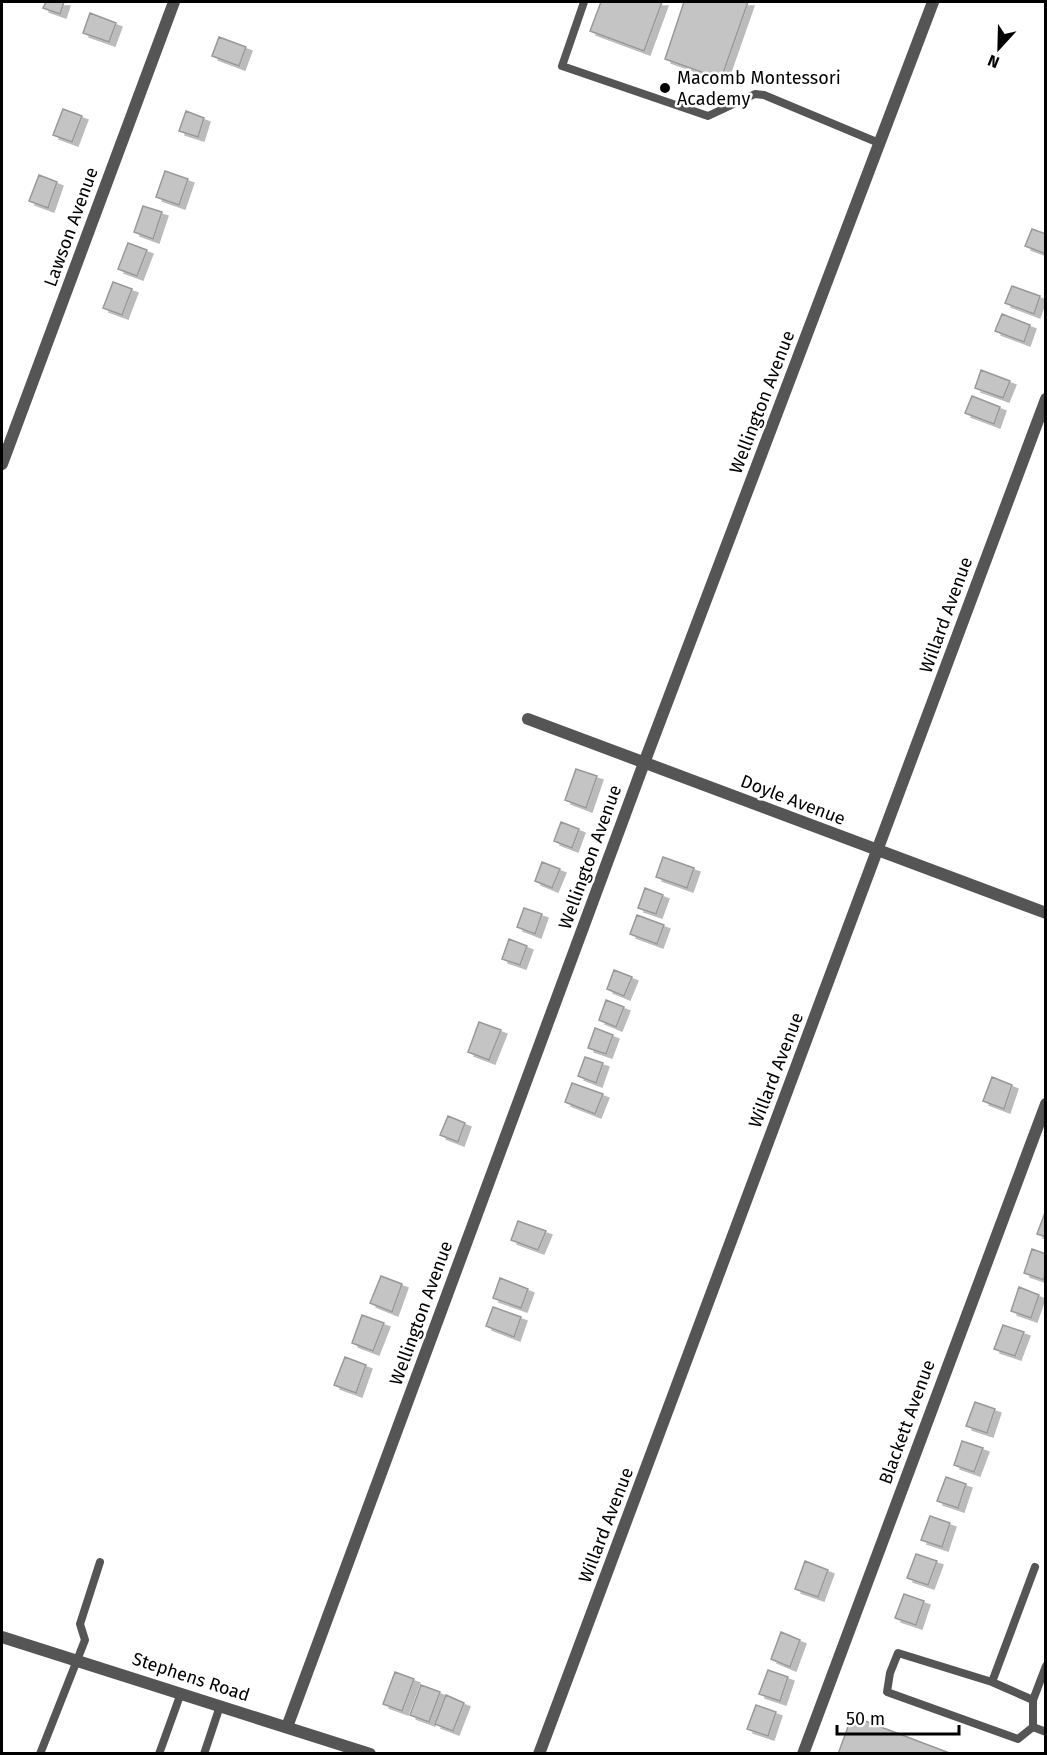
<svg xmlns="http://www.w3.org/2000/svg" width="1047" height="1755" font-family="'Fira Sans',sans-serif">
<defs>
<filter id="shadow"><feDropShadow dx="6" dy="4" stdDeviation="0" flood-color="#0004"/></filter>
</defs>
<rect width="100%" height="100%" fill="#fff"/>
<path fill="#c4c4c4" stroke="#999" stroke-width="1.5" filter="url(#shadow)" d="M46 2H64L60 14 43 8Z
M601 2H662L644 51 590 31Z
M684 2H748L721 79 665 59Z
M90 13 116 23 109 42 83 33Z
M219 37 246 47 239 66 212 56Z
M63 109 82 116 72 142 53 135Z
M186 111 204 118 198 137 179 131Z
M165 171 188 179 179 205 156 197Z
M39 175 57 182 48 208 29 201Z
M143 206 162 212 153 239 134 232Z
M1032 229 1046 234V254L1025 246Z
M128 243 147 250 137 276 118 269Z
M113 282 132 289 122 315 103 308Z
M1012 286 1040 296 1034 314 1005 303Z
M1002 314 1030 325 1024 342 995 331Z
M981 370 1010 381 1003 398 975 388Z
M972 396 1000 407 994 424 965 413Z
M576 769 597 776 586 808 565 800Z
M561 822 579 829 572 848 554 841Z
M663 857 694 868 687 888 656 877Z
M542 862 560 869 552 888 535 881Z
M645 888 663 895 656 914 638 908Z
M524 908 542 914 535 934 517 927Z
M637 915 664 925 657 944 630 934Z
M509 939 527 946 520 965 502 959Z
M614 970 632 977 624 996 607 989Z
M606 1000 624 1007 616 1027 599 1020Z
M479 1022 501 1030 489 1060 468 1052Z
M595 1028 613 1035 606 1054 588 1048Z
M585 1057 603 1063 596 1083 578 1076Z
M992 1077 1012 1085 1004 1109 983 1101Z
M572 1083 603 1094 595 1114 565 1102Z
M448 1116 465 1123 458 1142 440 1135Z
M1046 1210V1237L1037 1234Z
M518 1221 546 1231 538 1250 511 1240Z
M1032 1249 1046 1254 1044 1280 1024 1273Z
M381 1276 402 1284 392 1312 370 1303Z
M500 1278 528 1289 521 1308 493 1298Z
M1019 1287 1039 1295 1031 1318 1011 1311Z
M493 1307 521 1317 514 1337 486 1326Z
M362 1315 384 1323 373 1351 352 1343Z
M1003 1325 1024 1332 1015 1356 994 1349Z
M345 1357 366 1365 356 1393 334 1385Z
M975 1402 995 1409 987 1433 966 1426Z
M962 1441 983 1448 974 1472 954 1465Z
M946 1477 966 1484 958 1508 937 1501Z
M930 1516 950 1523 942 1547 921 1540Z
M916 1554 937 1561 928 1585 907 1578Z
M805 1561 828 1570 818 1597 795 1589Z
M904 1594 924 1601 916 1625 895 1618Z
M781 1632 800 1640 790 1667 771 1659Z
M768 1670 788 1677 780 1701 759 1694Z
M395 1672 414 1679 402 1711 383 1704Z
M421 1685 440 1692 429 1722 410 1715Z
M446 1695 464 1703 453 1731 435 1724Z
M756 1705 776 1712 768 1736 747 1729Z
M852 1716 952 1754H838Z"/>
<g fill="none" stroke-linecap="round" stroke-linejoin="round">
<path stroke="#555" stroke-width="8" d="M584 2 562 66 708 116 755 94 764 95 879 143
M1035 1567 992 1682 898 1653 890 1673 887 1692 1018 1739 1033 1727 1046 1732
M992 1682 1033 1700 1046 1666
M1033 1727V1700
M40 1754 85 1640 80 1624 100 1562
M159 1754 181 1693
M204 1754 220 1706"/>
<path stroke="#555" stroke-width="12" d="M2 464 174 2
M528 719 1046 913
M287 1727 644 763 933 2
M539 1754 1046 399
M803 1754 1046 1104"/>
<path stroke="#555" stroke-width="12" d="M2 1637 370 1754"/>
</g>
<circle fill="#000" stroke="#fff" stroke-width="2" cx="665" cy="88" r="6"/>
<g text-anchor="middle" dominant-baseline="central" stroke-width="5" stroke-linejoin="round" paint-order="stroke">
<g font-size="18" fill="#000" stroke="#fff" text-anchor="start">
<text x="677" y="78">Macomb Montessori<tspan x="677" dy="21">Academy</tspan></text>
</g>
<g font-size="18" fill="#000" stroke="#fff">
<text transform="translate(71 227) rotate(-70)">Lawson Avenue</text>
<text transform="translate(762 402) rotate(-69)">Wellington Avenue</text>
<text transform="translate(946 615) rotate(-70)">Willard Avenue</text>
<text transform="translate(793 800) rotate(21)">Doyle Avenue</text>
<text transform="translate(590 857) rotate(-70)">Wellington Avenue</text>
<text transform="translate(776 1070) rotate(-69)">Willard Avenue</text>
<text transform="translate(421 1313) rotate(-70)">Wellington Avenue</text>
<text transform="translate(907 1422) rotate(-70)">Blackett Avenue</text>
<text transform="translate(606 1525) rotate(-69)">Willard Avenue</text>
<text transform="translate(191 1677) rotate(18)">Stephens Road</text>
</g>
</g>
<rect width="1047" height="1755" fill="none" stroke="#000000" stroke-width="6"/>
<g transform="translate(999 48) rotate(202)" stroke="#ffffff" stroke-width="4.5" paint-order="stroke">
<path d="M0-4.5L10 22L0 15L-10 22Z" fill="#000000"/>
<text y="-9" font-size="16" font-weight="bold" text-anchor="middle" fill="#000000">N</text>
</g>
<path d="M837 1725v9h122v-9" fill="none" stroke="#000000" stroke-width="3"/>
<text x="846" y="1725" font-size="18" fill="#000000" stroke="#ffffff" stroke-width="4.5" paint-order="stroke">50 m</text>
</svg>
